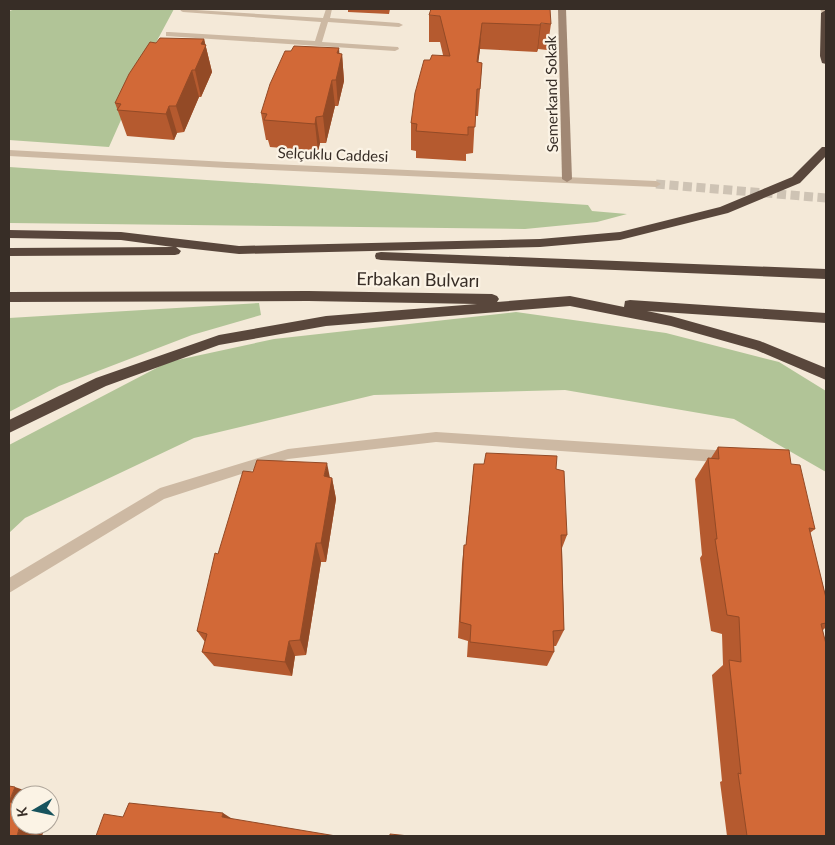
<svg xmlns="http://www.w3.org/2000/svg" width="835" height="845" font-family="Lato,sans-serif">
<rect width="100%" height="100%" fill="#f4e9d8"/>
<path fill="#b1c497" d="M16 9H174L152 50 109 147 9 140V11Z
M9 167 588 205 592 211 627 214 597 222 525 229 9 223Z
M259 303 261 315 192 335 59 386 9 412V318Z
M516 312 666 333 779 362 826 391V472L734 419 565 390 374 395 194 438 25 518 9 533V445L168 362 274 339Z"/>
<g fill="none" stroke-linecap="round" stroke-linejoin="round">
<path stroke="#cec3b4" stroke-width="9" stroke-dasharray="9 4.5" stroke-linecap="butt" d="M656 184 826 198"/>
<path fill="#cdb9a3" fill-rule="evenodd" d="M180 9 323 18 326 9H332L330 18 399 23 403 25 399 27 328 22 322 42 398 47 399 49 395 51 166 36V32H169L315 41 321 22 183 12 181 11Z"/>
<path fill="#cdb9a3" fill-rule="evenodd" d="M820 9H826V16H823Z
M9 150 227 162 656 181 661 184 656 187 227 168 9 156Z
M436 432 730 451 735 453 736 457 735 461 730 463 436 442 288 459 164 499 9 593V578L160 488 288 449Z"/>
<path fill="#a18874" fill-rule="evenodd" d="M558 9H566L572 179 567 182 562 179Z"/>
<path fill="#59473c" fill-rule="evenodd" d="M826 10V64L822 63 820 56 821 13Z
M822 147H826V156L800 183 728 213 620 240 540 247 239 254 176 247 181 251 179 254 175 255 9 256V248L173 247 121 240 9 238V230L121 232 239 246 540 239 620 232 720 207 792 177Z
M381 252 826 269V279L381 260 376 259 375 256 376 253Z
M308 291 492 294 497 296 499 299 497 302 570 296 624 307 625 301 630 300 826 313V323L647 311 671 316 760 341 826 368V380L756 350 671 326 570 306 326 326 219 345 106 386 9 433V420L96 378 219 335 326 316 477 304 308 301 9 302V292Z"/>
</g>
<path fill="#b55a2f" d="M348 9H395H390L389 14 348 12Z
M429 15 551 24 547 50 538 49 537 52 480 49 478 62 482 63 478 116H475L473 153 466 154V161L416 158V151L411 150V123L443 55 440 42H429Z
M204 39 212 72 201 97H199L184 132 177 133 174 140 127 136 115 103 156 43Z
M291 51 342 54 344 81 338 106H335L326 143H320L318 151 270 147 268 140H266L261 113Z
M718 447 791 464 815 529 810 533 826 598V627L823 630 826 836H727L720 782 722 781 712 675 723 665 722 634 711 631 700 558 702 555 695 479 708 458H711Z
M474 464 556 469 567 535 562 548 564 630 556 646H554V652L547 666 467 657 468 641 458 638 462 564 464 545H466Z
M330 478H332L336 499 326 562H321L306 655 295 656 292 676 214 666 202 652 205 642 197 631 218 554Z"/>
<path fill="#934a26" d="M482 23 480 49 475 89 477 62Z
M541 23 538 49 537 52 540 25Z
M204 39 212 72 201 97 195 70 201 44Z
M339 48 340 62 342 54 344 81 338 106 336 80 337 53Z
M192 70 199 97 184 132 176 106Z
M332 80 335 106 326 143 323 116Z
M169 106 177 133 174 140 166 114Z
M316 117 320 143 318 151 315 124Z
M327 463 331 483 332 478 336 499 326 562 321 543 324 476Z
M316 543 321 562 306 655 300 640Z
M289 641 295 656 292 676 285 662Z
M15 787 38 795H20V805L9 802Z
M223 813 234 820 222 817Z
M20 825H46L42 836H17Z"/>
<path fill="#d26937" stroke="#934a26" d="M431 9H550L551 24 541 23 540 25 482 23 477 62 482 63 480 89H477L475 127H468V135L416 131 417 124 411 123 415 93 424 60H430L432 55 450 56 440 16 429 15Z
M160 38 204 39 201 44 206 45 195 70H192L176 106H169L166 114 117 110 121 104 115 103 129 74 150 42 156 43Z
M294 46 339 48 337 53 342 54 336 80H332L323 116 316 117 315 124 264 120 267 114 261 113 270 84 285 51H291Z
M718 447 789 450 791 464 800 465 815 529 809 528 826 598V623L821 624 826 644V836H747L738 773 741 774 729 660 741 662 739 617 727 615 715 539H717L708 458 719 459Z
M486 453 557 456 556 469 564 471 567 535H561L564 630 553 631 554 652 470 642 471 625 460 622 464 545H466L474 464H484Z
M257 460 327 463 324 476 332 478 321 543H316L300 640 289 641 285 662 202 652 207 634 197 631 215 553 218 554 243 471 253 472Z
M9 786 15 787 9 802 20 804V825L17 836H9Z
M129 803 223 813 222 817 336 836H96L104 814 123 817Z
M390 834 409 836H390Z"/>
<g text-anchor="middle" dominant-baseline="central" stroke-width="4.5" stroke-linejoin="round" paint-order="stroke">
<g font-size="15" fill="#372d26" stroke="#fbf3e5">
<text transform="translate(551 94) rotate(-91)">Semerkand Sokak</text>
<text transform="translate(333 154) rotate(2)">Selçuklu Caddesi</text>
</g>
<g font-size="18" fill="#372d26" stroke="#fbf3e5">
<text transform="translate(418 279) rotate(1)">Erbakan Bulvarı</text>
</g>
</g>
<rect width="835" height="845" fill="none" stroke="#372d26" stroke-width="20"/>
<g transform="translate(35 810) rotate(261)"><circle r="24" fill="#fbf3e5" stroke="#ada499"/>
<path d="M0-4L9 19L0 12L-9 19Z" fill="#17535d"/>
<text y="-8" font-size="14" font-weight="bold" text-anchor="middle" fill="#372d26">K</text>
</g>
</svg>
